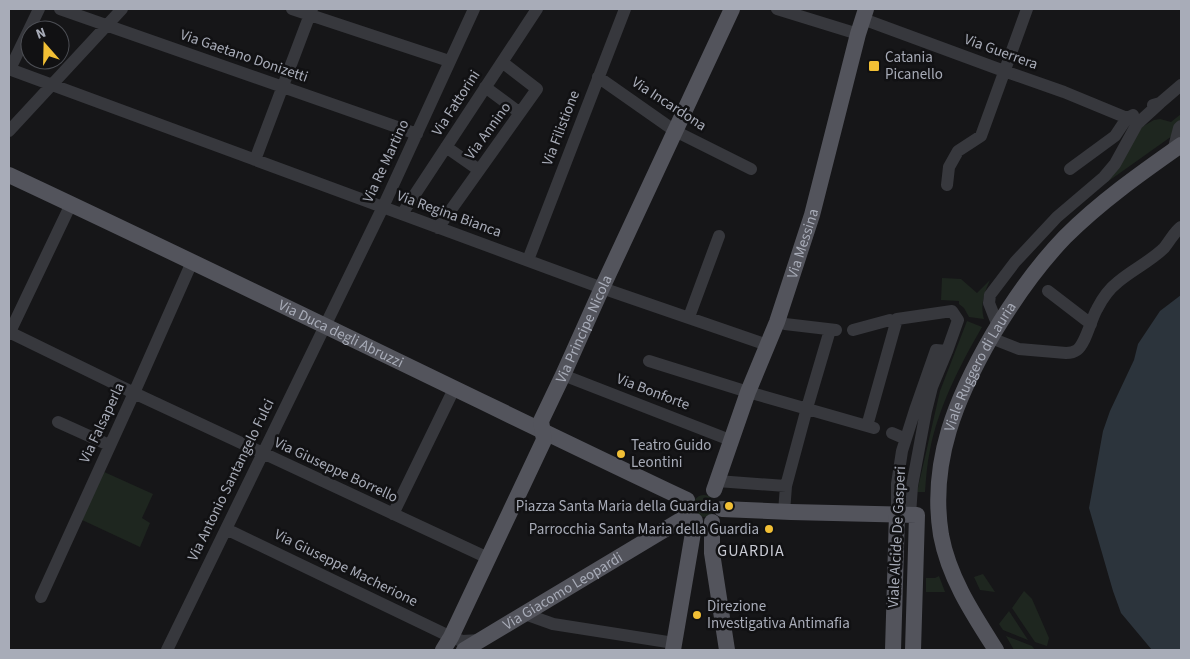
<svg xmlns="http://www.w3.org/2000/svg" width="1190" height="659" font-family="'Source Sans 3',sans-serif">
<rect width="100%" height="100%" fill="#161618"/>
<path fill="#1e261f" d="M1181 114V122L1172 136 1103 185 1142 127 1154 120 1160 119 1171 122Z
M942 278 961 279 977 293 990 280C984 293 980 305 984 319L969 317 964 308 959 304V301L941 300Z
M967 321 982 327C960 365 938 408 930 450 927 464 926 478 925 492H917L940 391Z
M102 471 153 494 142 518 150 523 140 547 80 519Z
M693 506a11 11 0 1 1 22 0a11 11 0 1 1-22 0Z
M983 574 995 592 980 590 974 577Z
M939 576 945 592H926V578H935Z
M1024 591 1032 599 1049 638 1047 646 1035 642 1012 608Z
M1009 611 1028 640 1003 630 999 624Z
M1006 636 1032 646 1035 650H1014Z"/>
<path fill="#2c343c" d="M1181 295V650H1152L1121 613 1113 591 1089 508 1103 431 1110 411 1134 360 1138 344 1160 311Z"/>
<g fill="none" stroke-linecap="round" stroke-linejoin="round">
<path stroke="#37383d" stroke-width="12" d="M60 9 417 134
M292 9 449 61
M777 9 858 34
M863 19 1004 71 1064 92 1127 118
M9 69 602 288 767 345
M10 69 39 9
M598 77 675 131 751 169
M485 87 520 113
M1153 105 1160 103 1181 85
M9 131 122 9
M446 147 479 170
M1173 151 1179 128 1181 126
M255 160 312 9
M1070 169 1115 136 1127 118 1133 115
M947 185 949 167 958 151 981 136 1027 9
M402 214 537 9
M438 228 537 89 502 62
M528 260 625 9
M1048 291 1091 324
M689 317 719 236
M785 324 836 330
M998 326 989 303 990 295 1015 262 1057 217 1104 177 1115 164 1137 124 1160 103
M853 330 890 320
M9 332 134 393 488 558
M9 334 71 204
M991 338 1019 349 1066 353C1069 353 1073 353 1077 350 1086 343 1091 319 1097 309 1102 299 1109 289 1118 282 1132 270 1151 261 1164 248 1170 241 1174 232 1181 227
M649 361 748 392 874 428
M563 375 730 440
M58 422 109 445
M867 426 897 319 952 311 958 320 947 351 932 387 926 411 912 486 910 515
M892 433 899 436
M717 481 786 486
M784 512 786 486 807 408 830 330
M393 514 454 389
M897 514V484L902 451 915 410 936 350 947 351
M226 529 451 637 462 641 481 640
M41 597 134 393 192 262
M525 614 553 624 674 643
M167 650 383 207 474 9"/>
<g stroke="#53545c" stroke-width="16">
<path id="s1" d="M9 175C236 281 461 393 687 500"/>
<path id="s2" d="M714 490 748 392 777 322 812 215 858 34 866 9"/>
<path d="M722 509 791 512 917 515 913 650"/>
<path d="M712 522V553L727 650"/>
<path id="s3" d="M443 650 451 637 544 440 541 421 563 375 602 288 732 9"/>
<path id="s4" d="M464 650 689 515"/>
<path d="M673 650 695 521"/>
<path d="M893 650 897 514"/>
<path id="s5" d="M996 650C973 614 949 578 941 535 929 461 957 396 993 334 1014 299 1037 266 1065 237 1100 202 1141 173 1181 145"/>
</g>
</g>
<g fill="#f1bf35" stroke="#111113" stroke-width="2">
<rect x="868" y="60" width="12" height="12" rx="2.5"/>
<circle cx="621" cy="454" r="5"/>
<circle cx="729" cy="506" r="5"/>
<circle cx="769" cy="529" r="5"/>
<circle cx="697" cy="615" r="5"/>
</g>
<g text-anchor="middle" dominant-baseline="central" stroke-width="5" stroke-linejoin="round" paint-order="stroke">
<g font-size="15" fill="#a8acb8" stroke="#111113">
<text transform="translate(1001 52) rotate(20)">Via Guerrera</text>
<text transform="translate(244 56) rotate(19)">Via Gaetano Donizetti</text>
<text transform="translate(456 103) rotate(-57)">Via Fattorini</text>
<text transform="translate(669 104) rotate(33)">Via Incardona</text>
<text transform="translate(561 128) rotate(-69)">Via Filistione</text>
<text transform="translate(488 131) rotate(-54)">Via Annino</text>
<text transform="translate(386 161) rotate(-65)">Via Re Martino</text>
<text transform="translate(449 214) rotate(20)">Via Regina Bianca</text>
<text stroke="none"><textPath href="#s2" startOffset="262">Via Messina</textPath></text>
<text stroke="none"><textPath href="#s3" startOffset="354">Via Principe Nicola</textPath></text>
<text stroke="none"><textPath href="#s1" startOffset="368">Via Duca degli Abruzzi</textPath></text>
<text stroke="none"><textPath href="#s5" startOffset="305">Viale Ruggero di Lauria</textPath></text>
<text transform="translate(653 392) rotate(21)">Via Bonforte</text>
<text transform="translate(102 423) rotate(-65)">Via Falsaperla</text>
<text transform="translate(336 470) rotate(25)">Via Giuseppe Borrello</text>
<text transform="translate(231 480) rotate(-64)">Via Antonio Santangelo Fulci</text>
<text transform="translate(897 537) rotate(-87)">Viale Alcide De Gasperi</text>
<text transform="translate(346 568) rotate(26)">Via Giuseppe Macherione</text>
<text stroke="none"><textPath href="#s4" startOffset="115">Via Giacomo Leopardi</textPath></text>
</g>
<g font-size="15" fill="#a8acb8" stroke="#111113" text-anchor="start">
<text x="885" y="57">Catania<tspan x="885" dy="17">Picanello</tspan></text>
<text x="631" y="445">Teatro Guido<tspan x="631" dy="17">Leontini</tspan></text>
<text x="719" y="506" text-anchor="end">Piazza Santa Maria della Guardia</text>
<text x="759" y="529" text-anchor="end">Parrocchia Santa Maria della Guardia</text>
<text x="707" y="606">Direzione<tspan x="707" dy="17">Investigativa Antimafia</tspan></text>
</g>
<g font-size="16" letter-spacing="1" fill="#c9cbd4" stroke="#111113">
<text x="751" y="551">GUARDIA</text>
</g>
</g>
<rect width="1190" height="659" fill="none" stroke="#a8acb8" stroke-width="20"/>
<g transform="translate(45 45) rotate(340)"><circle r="24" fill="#111113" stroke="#4d4f55"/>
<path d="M0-4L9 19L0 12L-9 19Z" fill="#f1bf35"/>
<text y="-8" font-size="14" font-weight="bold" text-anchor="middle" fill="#a8acb8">N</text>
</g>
</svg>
